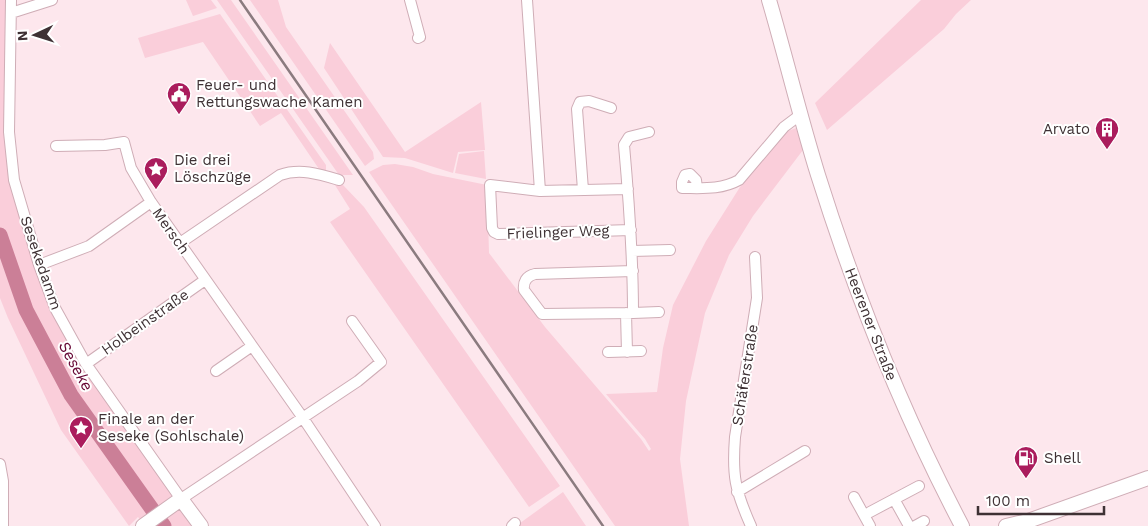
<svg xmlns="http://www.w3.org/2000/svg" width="1148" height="526" font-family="'Work Sans',sans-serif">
<rect width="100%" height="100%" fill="#fde7ed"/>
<path fill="#faceda" d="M0 0H6L10 167 53 308 200 526H145L138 517 129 526 61 430 8 318 0 298Z
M186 0H211L217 8 193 16Z
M217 0H231L353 175H339Z
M250 0H278L286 27 373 152 374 159 365 166Z
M921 0H971L956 14 944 29 827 130 815 103Z
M220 14 326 165V171L319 169 281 113 260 126 203 42 145 58 138 38Z
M330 43 405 152 481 102 485 150 458 152 453 173 405 158 383 157 324 68Z
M796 128 803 150 753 216 729 255 705 313 686 401 680 459 689 526H615L369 172 383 165 395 164 413 167 433 174 487 185 489 253 545 327 641 439 649 451 651 449 645 439 606 394 657 392 663 348 673 305 706 241 740 187 788 131Z
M484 151 486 179 455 173 459 154Z
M333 182 343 185 364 207 560 486 529 507 330 222 350 209Z
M563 492 586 526H516Z"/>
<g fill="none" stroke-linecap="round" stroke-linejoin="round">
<path stroke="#cb7f97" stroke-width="15" d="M0 235 26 310 71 395 164 526"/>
<g stroke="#cfadb6" stroke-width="12">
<path id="street" d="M11 0 9 132 14 180 39 265 55 308 86 364 181 499 358 381 381 362 352 321
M410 0 420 37 418 38
M527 0 540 191
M11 13 52 0
M56 146 105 145 124 142 131 168 151 202 303 418 375 526
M697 188 696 180 690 174 685 175 682 182V188C702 188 721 190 739 180L784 127 800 115
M628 189 540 191 490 185 492 228 494 232 498 234 631 230
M583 190 577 109 580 102 589 101 611 108
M180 243 280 175C300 168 319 174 339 180
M632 251 670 250
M39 265 89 246 151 202
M633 271 535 274C526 276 523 282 524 290L542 314 633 313C633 257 629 201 624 145L629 137 649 132
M626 313 627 352
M633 313 659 312
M608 352 641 351
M86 364 205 280
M216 371 252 346
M0 464 3 481V526
M737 492 805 451
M854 497 870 526
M894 499 909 526
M870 512 919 486
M512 526 515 523
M751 526C735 490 732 476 735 437L757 298 755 257
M915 526 924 521"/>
</g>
<g stroke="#cfadb6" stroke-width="16">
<path id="secondary" d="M769 0C786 58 800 117 818 175 856 296 903 414 962 526
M143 526 181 499 201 526
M1006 526 1028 521 1148 478"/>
</g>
<use href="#street" stroke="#fff" stroke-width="10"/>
<use href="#secondary" stroke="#fff" stroke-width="14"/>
<path stroke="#8b7b7f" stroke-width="2.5" d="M240 0 603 526"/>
</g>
<defs>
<g id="civic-pin" transform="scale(1.25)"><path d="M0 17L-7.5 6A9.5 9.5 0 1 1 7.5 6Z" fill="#aa1d5d" stroke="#fff"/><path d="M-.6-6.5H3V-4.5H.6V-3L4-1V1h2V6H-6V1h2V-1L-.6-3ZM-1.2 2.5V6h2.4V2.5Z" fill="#fff"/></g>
<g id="building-pin" transform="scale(1.25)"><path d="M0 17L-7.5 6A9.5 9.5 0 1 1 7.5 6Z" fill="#aa1d5d" stroke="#fff"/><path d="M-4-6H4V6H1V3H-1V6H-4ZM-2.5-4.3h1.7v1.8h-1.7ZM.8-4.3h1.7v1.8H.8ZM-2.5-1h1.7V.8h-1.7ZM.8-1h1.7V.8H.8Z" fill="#fff"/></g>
<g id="sight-pin" transform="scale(1.25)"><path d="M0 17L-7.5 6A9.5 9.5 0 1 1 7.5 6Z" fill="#aa1d5d" stroke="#fff"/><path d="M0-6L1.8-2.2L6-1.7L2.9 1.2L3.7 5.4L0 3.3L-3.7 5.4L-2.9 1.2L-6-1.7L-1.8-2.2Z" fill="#fff"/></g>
<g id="fuel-pin" transform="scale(1.25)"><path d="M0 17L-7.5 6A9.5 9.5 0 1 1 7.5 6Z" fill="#aa1d5d" stroke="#fff"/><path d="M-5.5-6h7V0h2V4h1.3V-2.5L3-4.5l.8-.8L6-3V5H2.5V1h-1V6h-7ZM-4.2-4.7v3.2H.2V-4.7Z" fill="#fff"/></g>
</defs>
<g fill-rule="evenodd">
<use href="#civic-pin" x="179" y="94"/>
<use href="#building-pin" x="1107" y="129"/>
<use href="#sight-pin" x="156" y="169"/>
<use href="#sight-pin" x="81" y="428"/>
<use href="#fuel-pin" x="1026" y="458"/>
</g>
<g text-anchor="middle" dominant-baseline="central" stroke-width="4" stroke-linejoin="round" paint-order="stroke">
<g font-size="15" fill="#3e3134" stroke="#fff" text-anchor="start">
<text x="196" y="85">Feuer- und<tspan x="196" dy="17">Rettungswache Kamen</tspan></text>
<text x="1090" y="129" text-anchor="end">Arvato</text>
<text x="174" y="160">Die drei<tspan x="174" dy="17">Löschzüge</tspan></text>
<text x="98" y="419">Finale an der<tspan x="98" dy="17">Seseke (Sohlschale)</tspan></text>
<text x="1044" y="458">Shell</text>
</g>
<g font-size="15" fill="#3e3134" stroke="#fff">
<text transform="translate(171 231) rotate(55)">Mersch</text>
<text transform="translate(558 232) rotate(-2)">Frielinger Weg</text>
<text transform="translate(41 263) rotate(71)">Sesekedamm</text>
<text transform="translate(145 322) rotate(-35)">Holbeinstraße</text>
<text transform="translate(871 324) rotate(69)">Heerener Straße</text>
<text transform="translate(745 375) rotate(-81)">Schäferstraße</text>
</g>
<g font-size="16" font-style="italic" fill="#660634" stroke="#fff">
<text transform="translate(76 366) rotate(61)">Seseke</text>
</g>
</g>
<g transform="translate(35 35) rotate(266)" stroke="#ffffff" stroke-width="4" paint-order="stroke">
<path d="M0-4L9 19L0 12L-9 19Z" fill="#3e3134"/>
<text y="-8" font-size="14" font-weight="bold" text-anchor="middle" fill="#3e3134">N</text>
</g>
<path d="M978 506v8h126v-8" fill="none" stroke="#3e3134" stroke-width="2.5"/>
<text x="986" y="506" font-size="15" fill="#3e3134" stroke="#ffffff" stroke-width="4" paint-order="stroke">100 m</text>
</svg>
